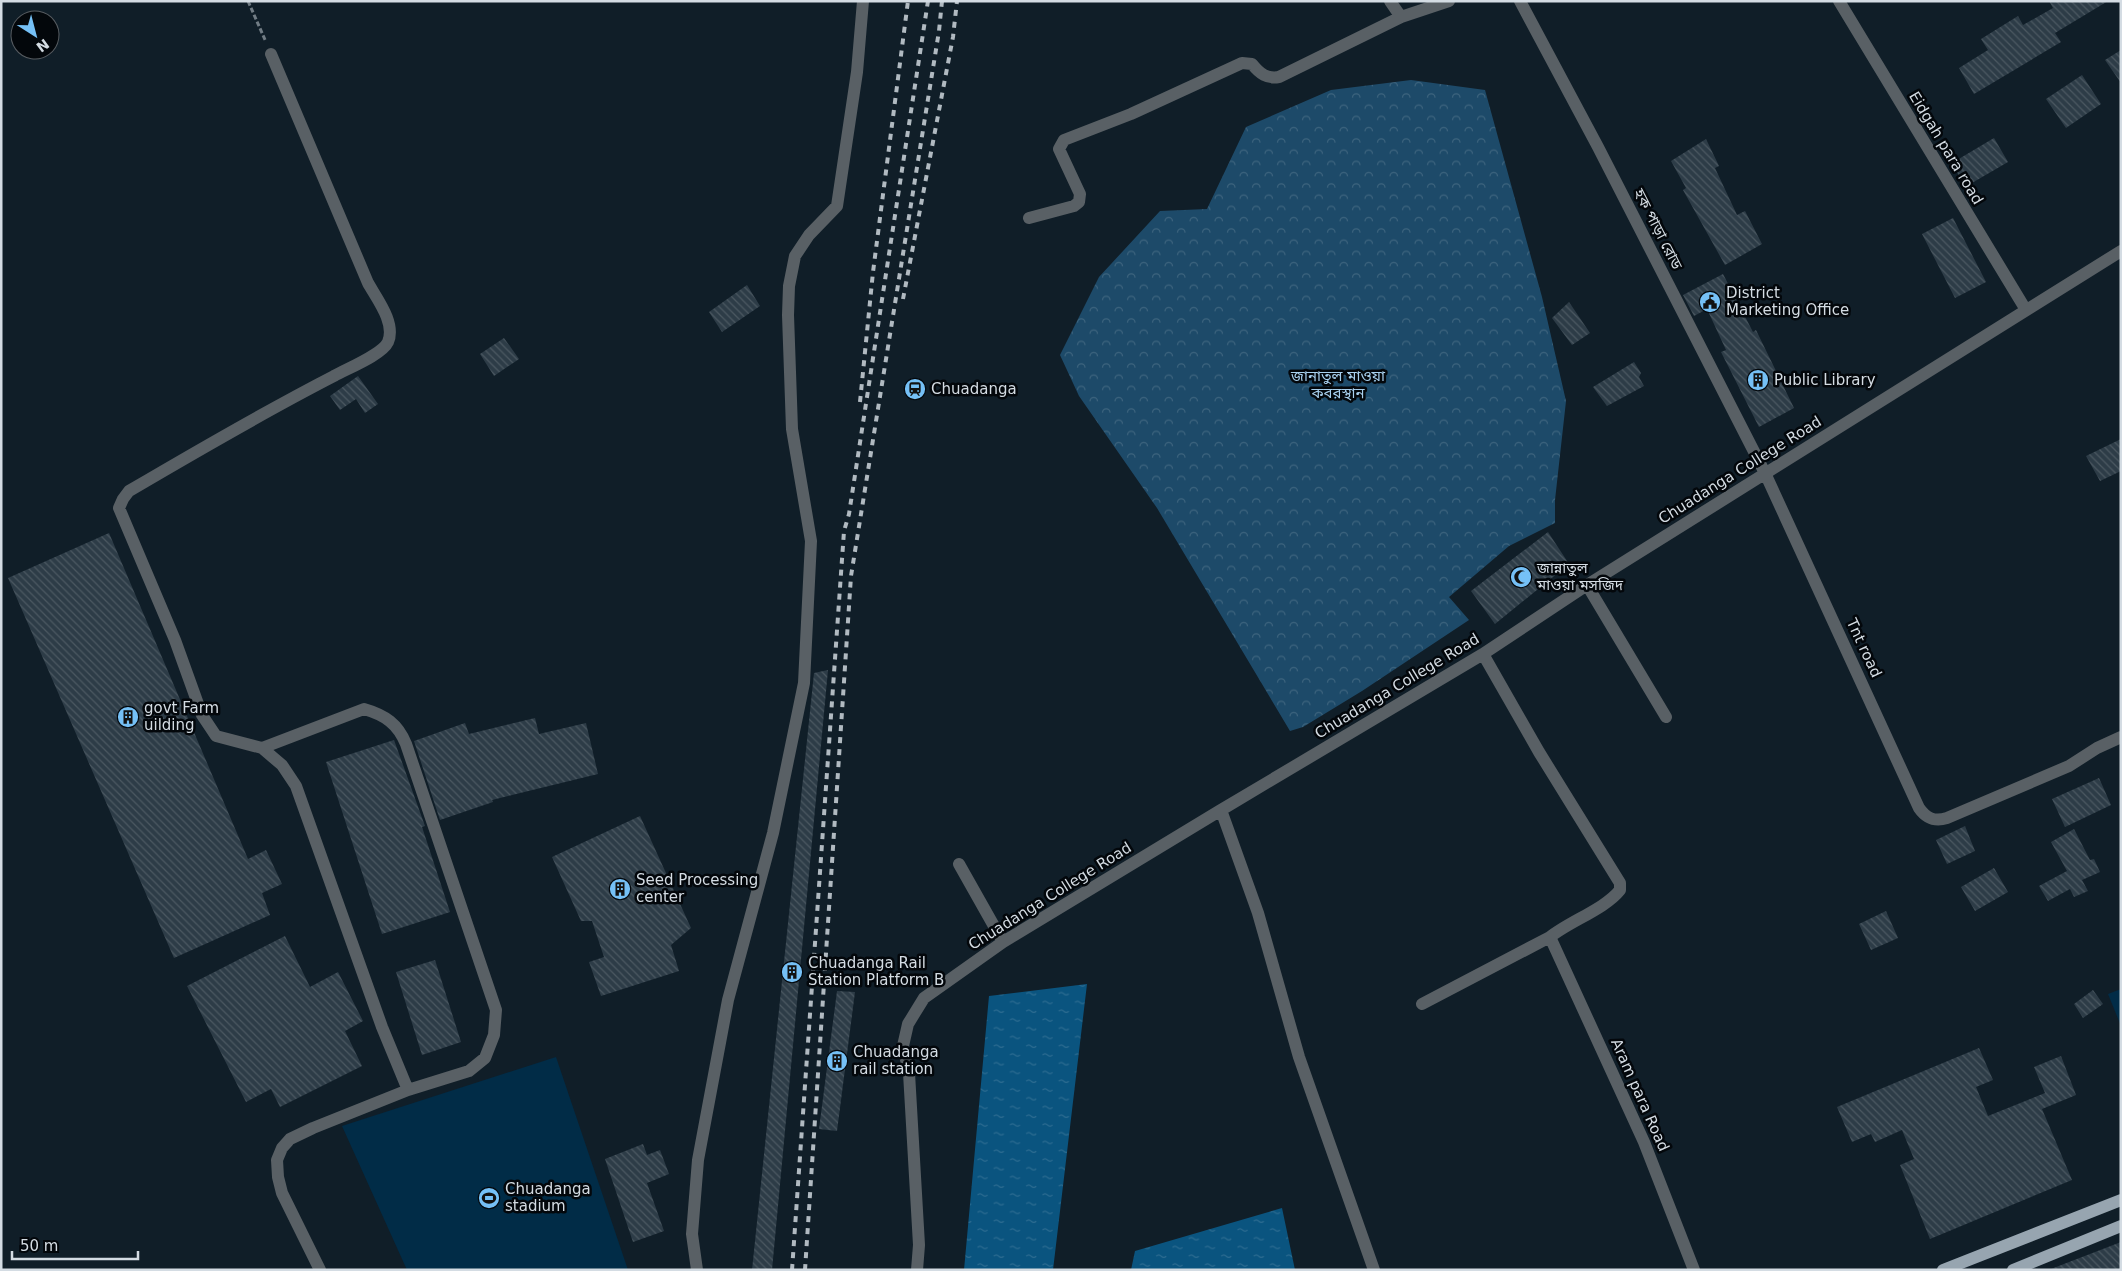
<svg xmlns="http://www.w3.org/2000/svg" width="2122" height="1271" font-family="'DejaVu Sans','Noto Sans Bengali',sans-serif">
<defs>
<pattern id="forest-crowns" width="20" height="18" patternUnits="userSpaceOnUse" patternTransform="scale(1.25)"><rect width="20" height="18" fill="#1d4a69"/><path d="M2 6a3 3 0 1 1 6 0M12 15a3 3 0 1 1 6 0" fill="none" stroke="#3d647e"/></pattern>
<pattern id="water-ripples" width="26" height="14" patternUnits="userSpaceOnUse" patternTransform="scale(1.25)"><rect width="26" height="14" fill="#0a547f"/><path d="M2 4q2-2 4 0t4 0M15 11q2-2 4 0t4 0" fill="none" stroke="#2d6c91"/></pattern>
<pattern id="building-back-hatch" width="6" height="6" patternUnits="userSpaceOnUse" patternTransform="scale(1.25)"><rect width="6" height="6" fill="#2d3c47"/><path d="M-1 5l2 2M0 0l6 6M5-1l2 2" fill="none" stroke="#4b5861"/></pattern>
</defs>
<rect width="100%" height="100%" fill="#101e28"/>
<path fill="#012c47" d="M2121 989V1026L2108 994Z
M556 1057 628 1270H407L342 1126Z"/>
<path fill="url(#forest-crowns)" d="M1411 80 1485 90 1542 297 1566 401 1555 500V523L1509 546 1449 597 1469 620 1362 691 1303 727 1290 731 1157 508 1079 396 1060 355 1099 277 1160 211 1207 209 1246 127 1331 90Z"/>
<path fill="url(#water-ripples)" d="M1087 984 1053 1270H964L989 996Z
M1282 1208 1295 1270H1131L1135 1251Z"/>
<path fill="url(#building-back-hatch)" d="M2049 1H2108L2055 33 2061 42 1974 94 1959 68 1988 50 1981 39 2018 16 2023 25 2053 8Z
M2121 50V83L2105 60Z
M2082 75 2101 104 2066 128 2046 99Z
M1994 138 2008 162 1965 187 1952 163Z
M1706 139 1719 166 1715 168 1737 215 1745 211 1762 244 1725 265 1683 190 1686 188 1671 161Z
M1953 218 1986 282 1955 298 1922 234Z
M1723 274 1753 332 1756 330 1794 408 1759 427 1721 352 1726 350 1707 309 1694 316 1683 295Z
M747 285 760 306 722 332 709 312Z
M1569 302 1590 333 1572 345 1552 318Z
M504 338 519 359 494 376 480 354Z
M1634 362 1641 373 1639 377 1644 386 1607 406 1593 387Z
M358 376 378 404 365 413 356 399 340 410 330 396Z
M2121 439V471L2100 481 2086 456Z
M1548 532 1569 564 1495 624 1471 591Z
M109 533 248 859 266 850 282 884 262 893 270 915 174 958 8 578Z
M828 670 772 1270H752L814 673Z
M535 718 539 734 586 723 598 774 492 800 493 802 440 820 414 741 465 723 469 734Z
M394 740 425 826 422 827 450 912 382 934 326 762Z
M2099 778 2111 805 2065 827 2052 799Z
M640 816 691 928 671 945 679 971 601 996 589 962 604 957 592 921H581L552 857Z
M1965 826 1975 851 1947 864 1936 840Z
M2074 829 2090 860 2094 859 2100 872 2082 880 2088 891 2074 897 2070 889 2048 901 2039 886 2067 871 2051 842Z
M1994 868 2008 892 1975 911 1961 887Z
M1886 911 1898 938 1871 950 1859 924Z
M285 936 310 987 338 972 363 1021 345 1031 362 1066 280 1107 271 1089 246 1102 187 986Z
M435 960 461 1042 422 1055 396 972Z
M2093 990 2103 1004 2083 1018 2074 1004Z
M837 991 855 992 837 1131 819 1129Z
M1979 1048 1993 1080 1976 1087 1988 1116 2045 1093 2034 1067 2061 1056 2076 1095 2042 1109 2072 1180 1930 1239 1900 1165 1914 1159 1902 1130 1875 1142 1871 1134 1852 1142 1837 1107Z
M643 1144 647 1155 660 1150 669 1174 647 1183 664 1231 633 1242 605 1159Z
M2121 1242V1270H2052L2051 1269Z"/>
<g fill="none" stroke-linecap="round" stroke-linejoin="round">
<path stroke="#717c84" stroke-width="3" stroke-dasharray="5 2.5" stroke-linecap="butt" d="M248 1 266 42"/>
<path stroke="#596065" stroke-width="12" d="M1390 1 1401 17 1449 1
M1520 1 1598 147 1765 473 1919 808C1926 818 1934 822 1947 818L2069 766 2097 748 2121 737
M1839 1 2026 310
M1029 218 1074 206 1079 202 1080 194 1059 149 1064 140 1131 114 1242 63 1252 64C1260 74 1267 79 1279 77L1401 17
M1587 585 1666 717
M262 748 216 736 202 715 175 640 119 508 123 499 129 491C197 451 264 412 334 376 346 369 382 355 388 342 396 323 377 299 368 283L271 54
M1221 810 1258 913 1299 1057 1374 1270
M959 864 1003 942
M1550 937 1644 1142 1694 1270
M1422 1004 1550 937C1570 921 1605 909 1620 890V883L1539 752 1483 654
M320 1270 282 1193 278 1177 277 1160 282 1148 290 1139 313 1128 408 1090 469 1071 485 1058 494 1035 496 1010 406 744C398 724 385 715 364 709L262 748 282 765 296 786 382 1027 408 1090
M697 1270 692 1234 698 1160 728 1000 773 833 804 683 811 541 792 429 788 315 789 286 795 256 809 235 837 206 857 72 863 1
M917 1270 919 1245 909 1073 903 1046 908 1024 924 998 1003 942 1221 810 1483 654 1587 585 2121 251"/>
<path stroke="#97a5b0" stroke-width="12" d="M1943 1270 2121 1200
M2013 1270 2121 1226"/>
<path stroke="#b1bac1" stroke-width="4" stroke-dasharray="6 6" stroke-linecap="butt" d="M903 299 953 37 957 1
M860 402 873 272 908 1
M792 1270 844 531 849 514 928 1
M805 1270 851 576 939 31 942 1"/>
</g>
<defs>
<g id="civic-disc" transform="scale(1.125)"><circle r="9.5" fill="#75c0f6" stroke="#03070b"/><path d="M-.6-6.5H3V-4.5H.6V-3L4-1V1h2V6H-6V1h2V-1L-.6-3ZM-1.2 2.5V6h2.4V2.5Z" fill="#111"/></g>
<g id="building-disc" transform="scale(1.125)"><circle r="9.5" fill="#75c0f6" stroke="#03070b"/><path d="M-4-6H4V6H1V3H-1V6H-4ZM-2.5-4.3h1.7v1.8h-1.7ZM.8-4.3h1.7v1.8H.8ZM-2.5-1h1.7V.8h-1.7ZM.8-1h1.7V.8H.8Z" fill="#111"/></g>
<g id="station-disc" transform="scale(1.125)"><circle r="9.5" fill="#75c0f6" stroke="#03070b"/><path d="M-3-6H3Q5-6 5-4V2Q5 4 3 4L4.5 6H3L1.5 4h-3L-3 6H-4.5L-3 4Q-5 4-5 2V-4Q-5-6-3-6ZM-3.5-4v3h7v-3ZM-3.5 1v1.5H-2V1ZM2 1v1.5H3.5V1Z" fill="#111"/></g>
<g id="mosque-disc" transform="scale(1.125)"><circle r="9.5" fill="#75c0f6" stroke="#03070b"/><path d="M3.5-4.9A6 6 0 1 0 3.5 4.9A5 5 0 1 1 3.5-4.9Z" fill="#111"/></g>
<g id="stadium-disc" transform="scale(1.125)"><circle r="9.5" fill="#75c0f6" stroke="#03070b"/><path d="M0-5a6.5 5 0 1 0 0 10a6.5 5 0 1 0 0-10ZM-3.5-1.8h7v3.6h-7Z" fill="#111"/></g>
</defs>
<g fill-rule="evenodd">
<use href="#civic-disc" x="1710" y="302"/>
<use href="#building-disc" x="1758" y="380"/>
<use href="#station-disc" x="915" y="389"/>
<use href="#mosque-disc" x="1521" y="577"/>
<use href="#building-disc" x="128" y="717"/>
<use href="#building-disc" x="620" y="889"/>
<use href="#building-disc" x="792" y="972"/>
<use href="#building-disc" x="837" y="1061"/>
<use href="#stadium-disc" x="489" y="1198"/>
</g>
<g text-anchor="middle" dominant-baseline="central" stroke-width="5" stroke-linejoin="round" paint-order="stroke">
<g font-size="15" fill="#d4dce3" stroke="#03070b">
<text transform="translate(1946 148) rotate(59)">Eidgah para road</text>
<text transform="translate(1658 229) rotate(63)">হক পাড়া রোড</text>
<text transform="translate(1740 470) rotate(-32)">Chuadanga College Road</text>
<text transform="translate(1864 648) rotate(65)">Tnt road</text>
<text transform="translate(1397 686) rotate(-31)">Chuadanga College Road</text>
<text transform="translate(1050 896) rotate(-32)">Chuadanga College Road</text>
<text transform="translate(1640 1095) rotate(66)">Aram para Road</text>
</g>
<g font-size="15" fill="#d4dce3" stroke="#03070b" text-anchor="start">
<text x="1726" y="293">District<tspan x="1726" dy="17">Marketing Office</tspan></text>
<text x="1774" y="380">Public Library</text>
<text x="931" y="389">Chuadanga</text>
<text x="1537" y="568">জান্নাতুল<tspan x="1537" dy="17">মাওয়া মসজিদ</tspan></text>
<text x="144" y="708">govt Farm<tspan x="144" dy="17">uilding</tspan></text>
<text x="636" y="880">Seed Processing<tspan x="636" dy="17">center</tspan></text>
<text x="808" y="963">Chuadanga Rail<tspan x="808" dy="17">Station Platform B</tspan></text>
<text x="853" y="1052">Chuadanga<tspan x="853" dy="17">rail station</tspan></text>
<text x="505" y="1189">Chuadanga<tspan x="505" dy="17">stadium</tspan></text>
</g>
<g font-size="15" fill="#a8d0ee" stroke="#03070b">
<text x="1338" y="376">জানাতুল মাওয়া<tspan x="1338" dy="17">কবরস্থান</tspan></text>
</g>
</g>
<rect width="2122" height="1271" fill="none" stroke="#d4dce3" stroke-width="5"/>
<g transform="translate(35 35) rotate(144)"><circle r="24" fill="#03070b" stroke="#575c61"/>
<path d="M0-4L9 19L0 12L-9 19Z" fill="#75c0f6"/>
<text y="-8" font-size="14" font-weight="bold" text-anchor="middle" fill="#d4dce3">N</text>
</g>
<path d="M12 1251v8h126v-8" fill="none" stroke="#d4dce3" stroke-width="2.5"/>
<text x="20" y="1251" font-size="15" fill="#d4dce3" stroke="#03070b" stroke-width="4" paint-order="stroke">50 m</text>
</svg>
